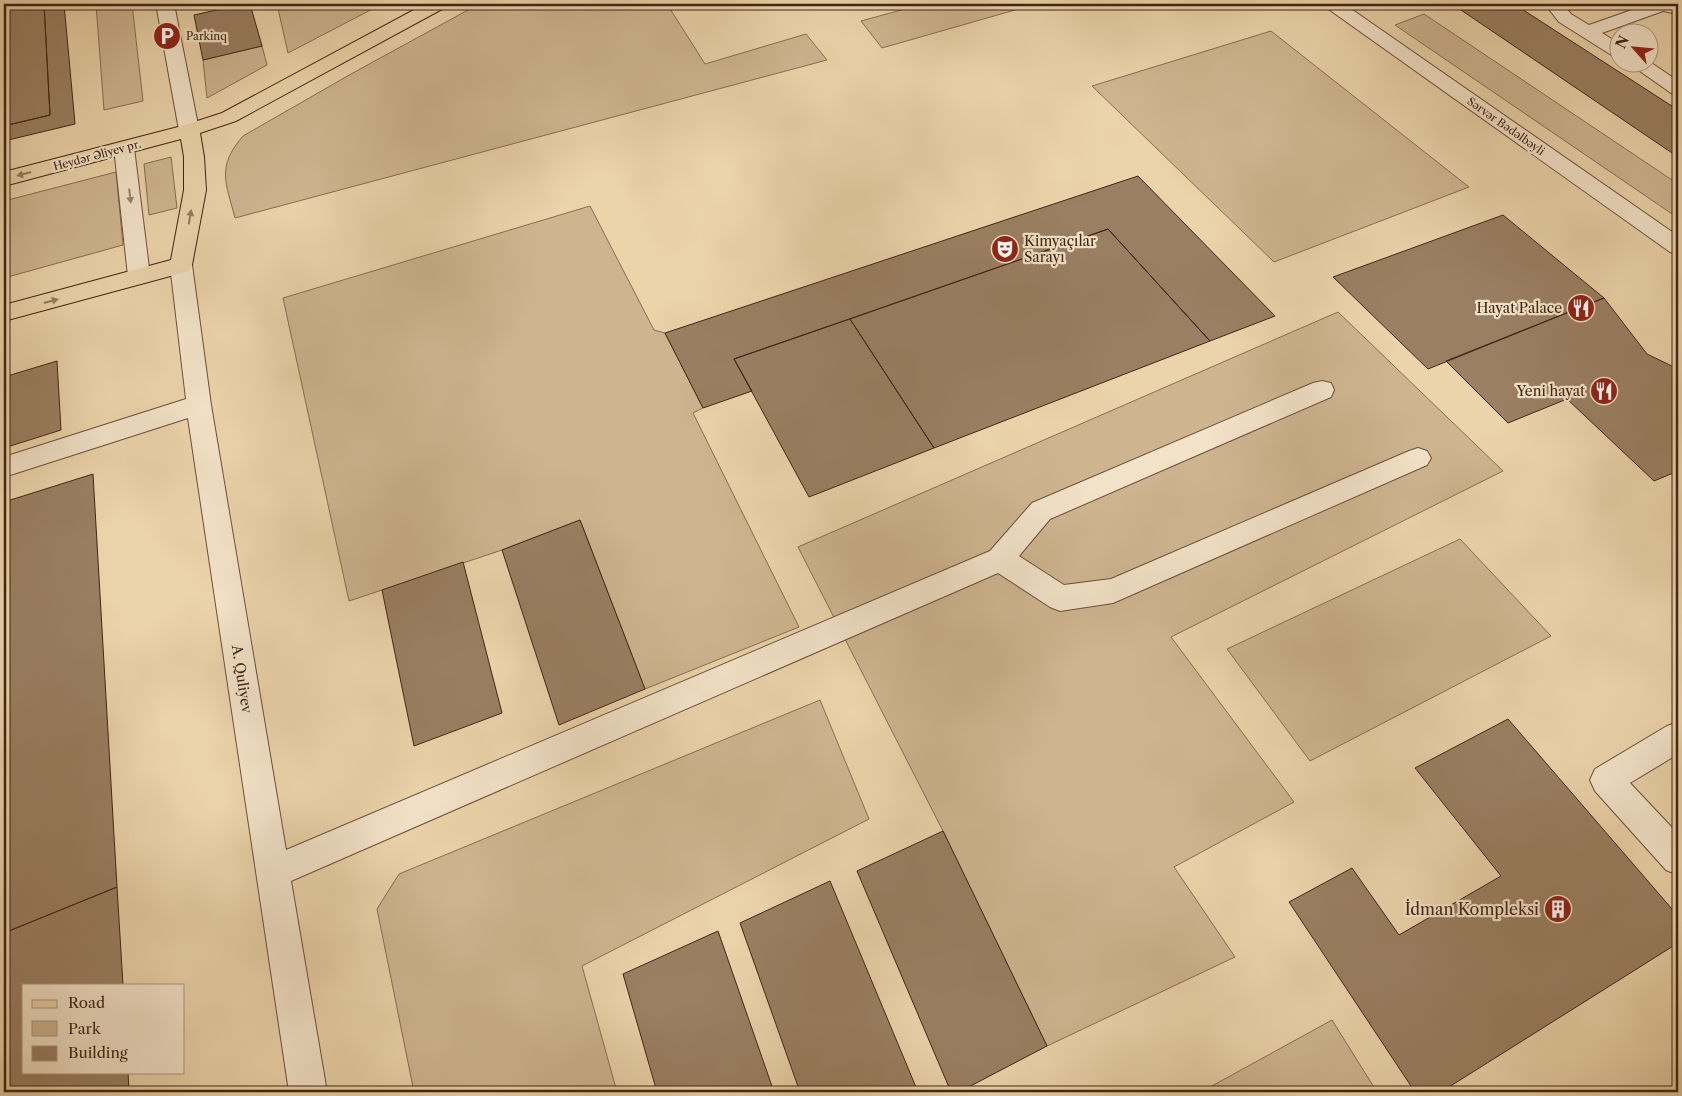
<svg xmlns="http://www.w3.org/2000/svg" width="1682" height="1096" font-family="'Libre Caslon Text',serif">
<rect width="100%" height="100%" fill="#ebd3aa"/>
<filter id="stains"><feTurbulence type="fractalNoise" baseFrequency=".004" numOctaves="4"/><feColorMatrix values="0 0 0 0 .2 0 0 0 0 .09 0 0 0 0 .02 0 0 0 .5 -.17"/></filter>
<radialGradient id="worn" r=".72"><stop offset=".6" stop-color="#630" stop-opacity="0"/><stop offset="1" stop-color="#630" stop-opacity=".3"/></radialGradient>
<path fill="#ceb590" stroke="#886d52" d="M96 4H132L143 101 104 110Z
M277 4H382L288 53Z
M479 4H667L705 64 806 34 827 60 235 218C226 183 216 167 243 136L351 74Z
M923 4H1036L882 48 861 21Z
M1424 14 1678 184V218L1395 25Z
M1271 31 1469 187 1274 262 1092 86Z
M262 46 267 65 207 98 203 60Z
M171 157 177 208 149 215 144 164Z
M116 172 123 245 4 278V201Z
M590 206 654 330 665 333 703 408 693 413 799 627 645 689 580 520 502 550 349 601 283 298Z
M1338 312 1503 471 1171 637 1294 802 1174 867 1235 957 1047 1046 943 831 798 547Z
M1460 539 1551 636 1310 761 1227 649Z
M820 700 869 819 582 966 617 1092H414L377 909 399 874Z
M1332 1020 1377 1092H1201Z"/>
<path fill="#9a7f62" stroke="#422513" d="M4 4H44L50 115 4 126Z
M44 4H64L75 124 4 141V126L50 115Z
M243 4H250L262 46 203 60 194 15Z
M1472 4H1514L1678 110V157L1458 8Z
M1138 176 1275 316 1210 341 1108 229 734 359 752 391 703 408 665 333Z
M1503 215 1604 298 1428 369 1333 277Z
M1108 229 1210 341 934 448 850 319Z
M1604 298 1647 354 1678 369V471L1654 481 1567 399 1508 423 1446 361Z
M850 319 934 448 809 497 734 359Z
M57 361 61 430 4 448V377Z
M93 474 117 887 4 933V502Z
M580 520 645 689 559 725 502 550Z
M463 562 502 713 414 746 382 590Z
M1508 719 1678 916V943L1441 1092H1415L1289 902 1352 868 1399 935 1501 876 1415 768Z
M943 831 1047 1046 959 1092H951L857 871Z
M830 881 918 1092H800L740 923Z
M117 887 123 985H24V1072H128L129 1092H4V933Z
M718 931 774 1092H657L623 974Z"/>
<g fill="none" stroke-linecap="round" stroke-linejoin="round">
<g stroke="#6c5039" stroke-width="2">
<path id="minor" d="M156 4H174L199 130 196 134 189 136 182 134 179 130Z
M1324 4H1344L1678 236V255L1670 252 1327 8Z
M1550 4H1568L1566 8 1571 14 1589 25 1649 4H1678V14L1663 11 1602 33 1620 44V57L1613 56 1559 22 1548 8Z
M1627 62H1650L1678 81V95L1671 93Z
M124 142 131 143 134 148 150 276 147 282 139 284 131 282 128 276 114 148 117 143Z
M181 257 189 259 192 265 211 405 286 850 990 551 1032 503 1313 383 1322 381 1331 383 1334 390 1331 397 1050 519 1019 556 1064 585 1111 579 1409 451 1418 448 1427 451 1431 458 1427 465 1113 603 1060 611 1050 607 998 573 291 881 327 1092H289L188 418 4 477V457L186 399 170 265 173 259Z
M1678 722V754L1630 783 1678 834V875L1666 870 1595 791 1590 780 1595 769 1667 726Z"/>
</g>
<g stroke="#422513" stroke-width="2">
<path id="major" d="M425 4H447L444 8 236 121 200 133 204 157 206 190 192 265 189 271 4 321V305L171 260 184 190V157L181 139 4 186V172L182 126 222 113Z"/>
</g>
<use href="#minor" fill="#f2e2c8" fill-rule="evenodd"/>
<use href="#major" fill="#ebd3aa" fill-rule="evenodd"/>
</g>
<defs><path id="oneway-solid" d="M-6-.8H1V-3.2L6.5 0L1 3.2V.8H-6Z" transform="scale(1.25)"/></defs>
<g fill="#967c5e">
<use href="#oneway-solid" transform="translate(24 174) rotate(165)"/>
<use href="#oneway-solid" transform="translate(190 217) rotate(-80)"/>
<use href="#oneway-solid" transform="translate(51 301) rotate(-15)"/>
</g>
<use fill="#9a846e" href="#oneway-solid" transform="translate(130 196) rotate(83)"/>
<defs>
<g id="parking-disc" transform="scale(1.4375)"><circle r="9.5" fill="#8f2418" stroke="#f2e2c8"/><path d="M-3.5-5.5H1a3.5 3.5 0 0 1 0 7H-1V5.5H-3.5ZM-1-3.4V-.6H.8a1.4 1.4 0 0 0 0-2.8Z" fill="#fff"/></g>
<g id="theatre-disc" transform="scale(1.4375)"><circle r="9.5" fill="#8f2418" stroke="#f2e2c8"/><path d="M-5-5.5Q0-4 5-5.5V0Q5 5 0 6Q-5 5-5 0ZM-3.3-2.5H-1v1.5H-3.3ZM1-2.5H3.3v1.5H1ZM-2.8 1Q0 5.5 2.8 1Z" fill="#fff"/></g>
<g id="restaurant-disc" transform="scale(1.4375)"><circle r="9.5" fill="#8f2418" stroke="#f2e2c8"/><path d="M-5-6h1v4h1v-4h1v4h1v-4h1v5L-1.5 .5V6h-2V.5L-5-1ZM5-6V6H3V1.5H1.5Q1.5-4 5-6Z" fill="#fff"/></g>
<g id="building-disc" transform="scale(1.4375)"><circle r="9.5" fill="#8f2418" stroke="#f2e2c8"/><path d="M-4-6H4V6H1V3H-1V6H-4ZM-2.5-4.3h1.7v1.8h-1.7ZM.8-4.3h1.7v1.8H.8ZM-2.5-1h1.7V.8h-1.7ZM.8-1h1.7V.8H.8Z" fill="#fff"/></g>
</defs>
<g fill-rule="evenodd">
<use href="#parking-disc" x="167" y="36"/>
<use href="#theatre-disc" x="1005" y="249"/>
<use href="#restaurant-disc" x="1581" y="308"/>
<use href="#restaurant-disc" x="1604" y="391"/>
<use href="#building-disc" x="1558" y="909"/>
</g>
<g text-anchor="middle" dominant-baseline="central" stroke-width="4.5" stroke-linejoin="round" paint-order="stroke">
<g font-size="11" fill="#422513" stroke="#f2e2c8" text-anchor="start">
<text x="186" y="36">Parkinq</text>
</g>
<g font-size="11" fill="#422513" stroke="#f2e2c8">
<text transform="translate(1506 126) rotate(35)">Sərvər Bədəlbəyli</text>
<text transform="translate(97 155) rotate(-15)">Heydər Əliyev pr.</text>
</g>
<g font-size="14" fill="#422513" stroke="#f2e2c8" text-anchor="end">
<text x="1024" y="241" text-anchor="start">Kimyaçılar<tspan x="1024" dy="16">Sarayı</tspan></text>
<text x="1562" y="308">Hayat Palace</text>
<text x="1585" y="391">Yeni hayat</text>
</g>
<g font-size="14" fill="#422513" stroke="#f2e2c8">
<text transform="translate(242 679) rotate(81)">A. Quliyev</text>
</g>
<g font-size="16" fill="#422513" stroke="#f2e2c8" text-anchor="end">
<text x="1539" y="909">İdman Kompleksi</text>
</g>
</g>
<rect width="1682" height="1096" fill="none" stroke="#ebd3aa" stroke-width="20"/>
<rect x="5" y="5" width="1672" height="1086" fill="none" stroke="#422513" stroke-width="2.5"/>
<rect x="10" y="10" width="1662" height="1076" fill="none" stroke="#422513"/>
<rect x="22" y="984" width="162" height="90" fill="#f2e2c8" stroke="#ac9680"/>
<rect x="32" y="1000" width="25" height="8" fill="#ebd3aa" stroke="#ac9680"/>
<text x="68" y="1008" font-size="15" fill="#422513">Road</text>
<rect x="32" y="1021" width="25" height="15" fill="#ceb590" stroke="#ac9680"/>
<text x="68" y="1034" font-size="15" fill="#422513">Park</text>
<rect x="32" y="1046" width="25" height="15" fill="#9a7f62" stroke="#ac9680"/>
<text x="68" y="1058" font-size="15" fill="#422513">Building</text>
<g transform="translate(1634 48) rotate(297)"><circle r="24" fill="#f2e2c8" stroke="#ac9680"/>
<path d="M0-4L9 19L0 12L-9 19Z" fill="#8f2418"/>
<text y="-8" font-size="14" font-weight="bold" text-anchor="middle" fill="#422513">N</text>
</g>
<rect width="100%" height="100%" filter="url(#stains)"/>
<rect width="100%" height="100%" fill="url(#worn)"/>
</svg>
